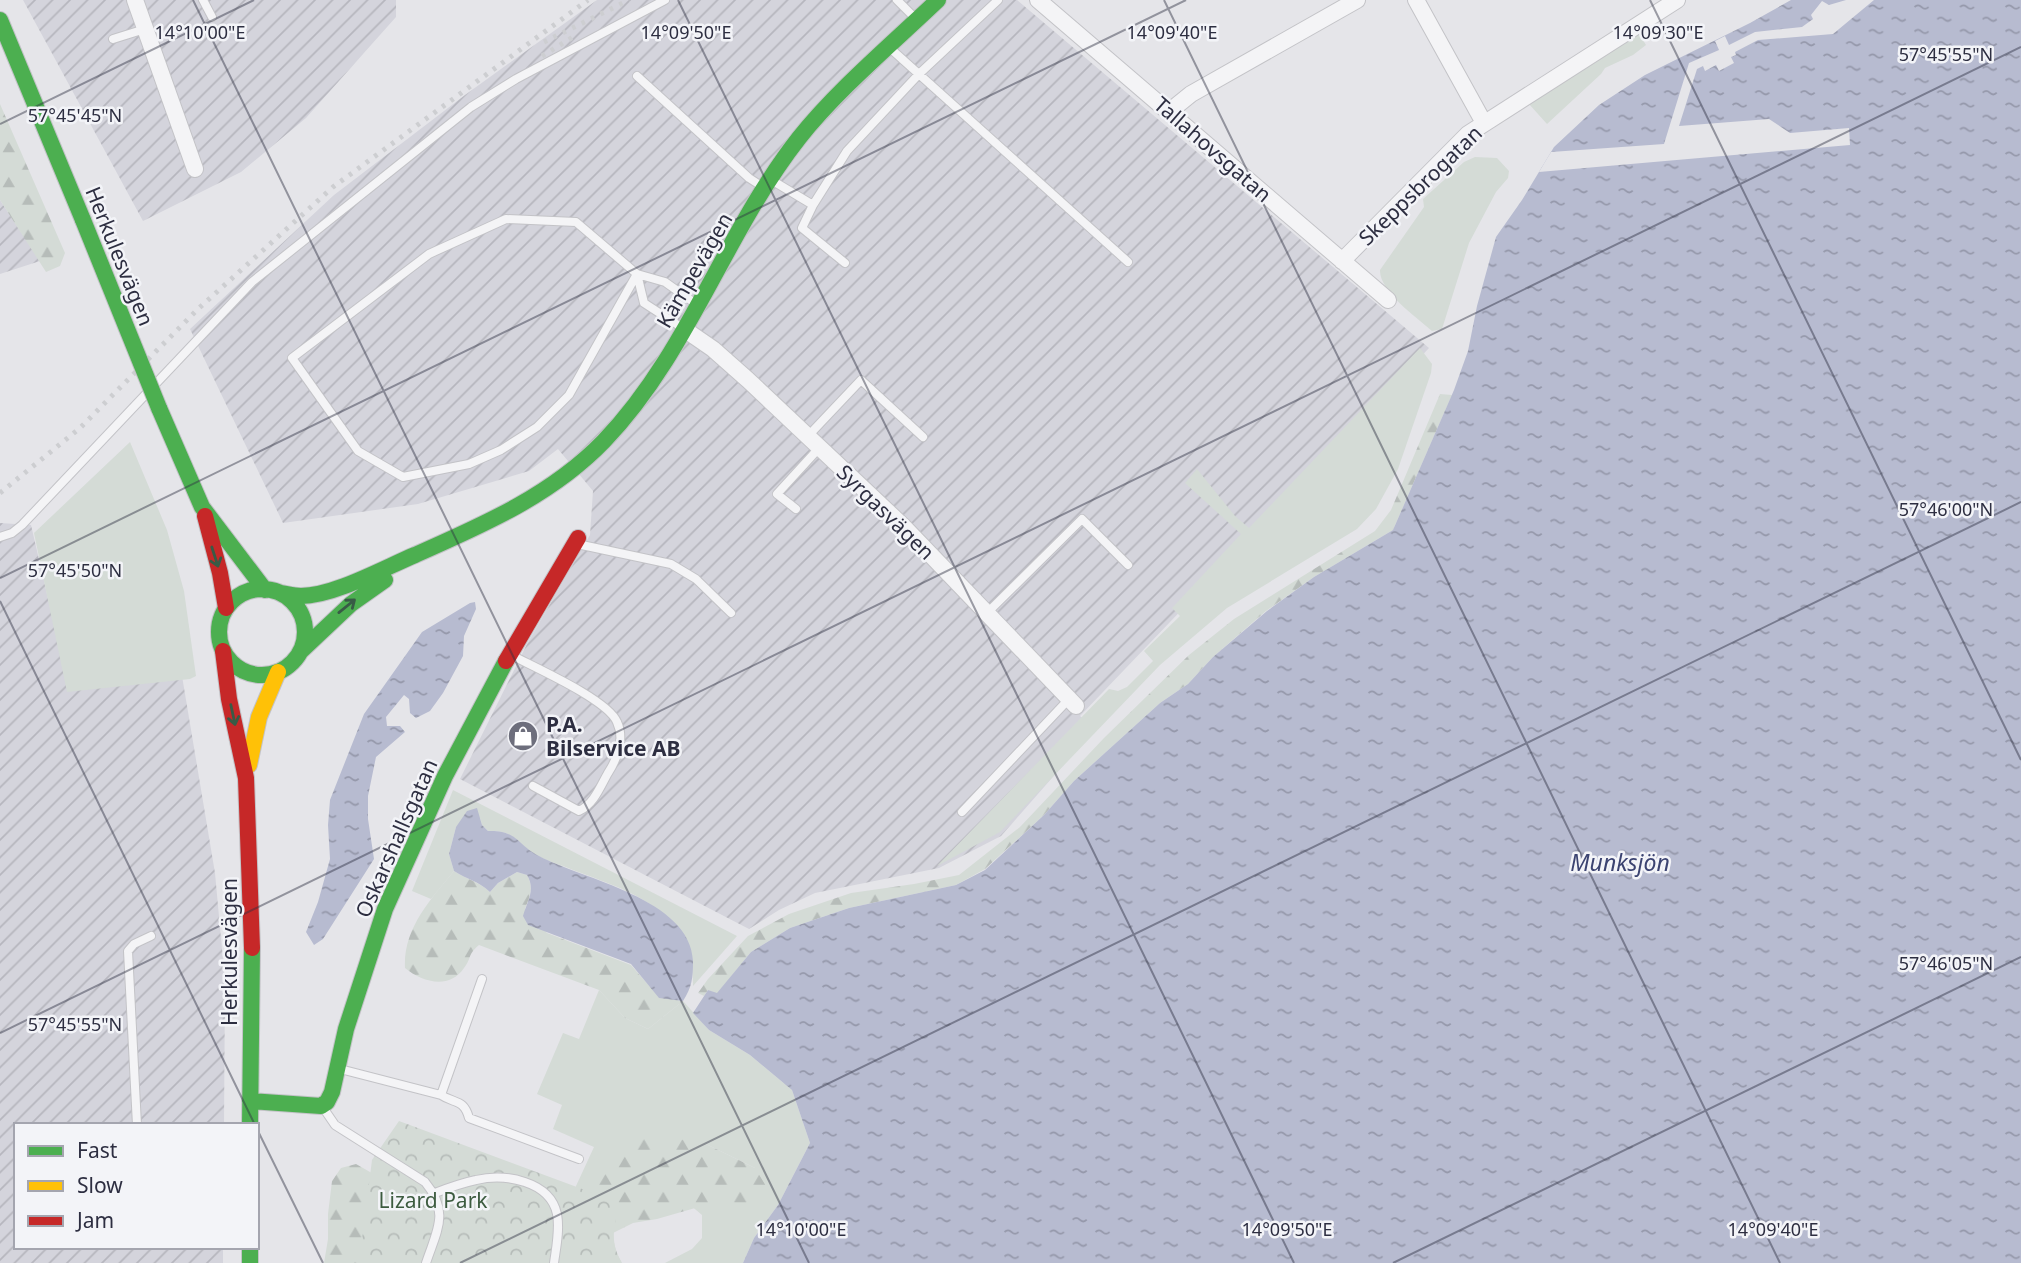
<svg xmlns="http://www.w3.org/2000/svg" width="2021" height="1263" font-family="'Noto Sans',sans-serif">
<defs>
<pattern id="industrial-furrows" width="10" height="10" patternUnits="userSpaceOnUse" patternTransform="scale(1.75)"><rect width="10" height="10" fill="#d4d4dc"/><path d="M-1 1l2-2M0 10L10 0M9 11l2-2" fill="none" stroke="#b6b6be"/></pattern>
<pattern id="forest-firs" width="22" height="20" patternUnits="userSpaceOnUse" patternTransform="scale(1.75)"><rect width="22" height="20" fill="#d4dbd6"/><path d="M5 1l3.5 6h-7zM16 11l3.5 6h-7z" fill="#b6bcb9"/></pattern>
<pattern id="park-crowns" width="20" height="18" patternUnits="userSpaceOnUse" patternTransform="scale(1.75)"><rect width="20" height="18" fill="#d4dbd6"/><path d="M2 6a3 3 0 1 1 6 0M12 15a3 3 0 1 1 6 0" fill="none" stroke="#b6bcb9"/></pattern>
<pattern id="water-ripples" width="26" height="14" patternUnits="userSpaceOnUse" patternTransform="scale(1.75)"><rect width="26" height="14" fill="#b7bbd0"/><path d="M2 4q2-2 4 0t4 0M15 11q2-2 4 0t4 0" fill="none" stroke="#9598aa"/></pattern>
</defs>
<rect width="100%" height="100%" fill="#e5e5e9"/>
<path fill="url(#industrial-furrows)" d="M23 0H396V17L306 118 241 172 143 221Z
M597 0H1017L1429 348 1282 505 1080 716 1095 729 1001 836 939 868 815 893 779 910 749 929 460 779 527 644 590 535 593 491 558 449 529 471 418 504 283 523 190 329 334 195 465 95Z
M0 200 40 261 0 274Z
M0 523 31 525 69 689 180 664 215 873 225 982 224 1125H16V1247H223V1263H0Z"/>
<path fill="#d4dbd6" d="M1638 32 1646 45 1633 55 1605 68 1601 74 1547 124 1529 104Z
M1475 157 1497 158 1509 171 1508 178 1496 192 1469 243 1442 329 1432 331C1416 317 1379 291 1380 270L1424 207 1423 199 1464 162Z
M1420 348 1432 364 1431 373 1398 469 1376 509 1357 529 1227 608 1160 665 1000 832 937 866 1109 689 1118 691 1127 687 1153 661 1144 651 1180 616 1172 608 1241 534 1185 483 1197 469 1235 516 1249 528Z
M130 442 167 530 184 591 196 676 190 679 67 692 34 533Z
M453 790 737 936 693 986C695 911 632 892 573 870 562 865 549 862 538 856 516 844 517 830 488 831L482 825 480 818 456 827 449 854 454 871 431 899 412 891Z
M599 990 625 1018 648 1029 683 1001 709 1030 750 1055 792 1090 810 1143 778 1205 754 1238 743 1263H665L692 1249 702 1238V1215L683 1199 755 1168 706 1144C693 1153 624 1196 620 1205 610 1224 611 1245 622 1263L569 1215 576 1186 594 1147 553 1129 562 1105 537 1094 563 1033 579 1039Z"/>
<path fill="url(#forest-firs)" d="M0 104 65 253 60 266 46 272 0 200Z
M1440 394 1452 395 1393 530 1314 577 1266 611 1213 657 1188 684 1160 703 1074 781 1044 815 985 869 956 885 849 908 790 928 751 952 717 994 708 990 704 996 698 993 708 979 748 936 789 914 851 893 914 884 959 875 1020 827 1104 738 1189 655 1234 619 1375 531 1391 510Z
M454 871C468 880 478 881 490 892L498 883 517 872 527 875C534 887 530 896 525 909L547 933 631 965 659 997 683 1001 648 1029 625 1018 599 990 479 945C467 955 472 958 464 968 449 990 422 982 405 968 403 929 430 900 454 871Z
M669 1137 706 1144 755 1168 766 1186 763 1201 746 1207 723 1200 657 1219 633 1223 605 1237 564 1223C584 1193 604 1149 641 1139 650 1137 660 1137 669 1137Z
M356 1164 377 1176 397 1263H324L328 1239V1214L332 1181 341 1168Z"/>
<path fill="url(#park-crowns)" d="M399 1121 620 1203C614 1225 609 1242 622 1263H359L372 1160Z"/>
<path fill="url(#water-ripples)" d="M1791 0H2021V1263H743L754 1238 778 1205 810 1143 792 1090 750 1055 709 1030 693 1013 708 990 717 993 751 952 790 928 849 908 956 885 985 870 1044 815 1074 781 1160 703 1188 684 1213 657 1267 611 1314 577 1393 530 1454 390 1468 351 1477 306 1496 237 1522 200 1554 147 1599 105 1645 75 1750 23Z
M475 602 476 609 464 636 463 656 443 693 430 711 416 718 410 713 409 699 404 695 386 717 387 726H400L405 732 376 757 368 796V819L374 859 323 939 314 945 306 932 318 902 330 859 328 825 330 800 364 714 422 632 470 603Z
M477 808 482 825 488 831C518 830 516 844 539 856 582 879 691 899 693 961 693 978 692 987 683 1001L659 998 631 964 528 925 523 916C527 901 536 890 527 875L517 872 498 883 490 892C477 880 468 880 454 871L449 854 456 827 467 811Z"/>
<path fill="#e5e5e9" d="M1846 0H1874L1833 34 1758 40 1735 52 1736 55 1731 57 1734 63 1719 71 1716 65 1705 71 1703 66 1697 69 1679 126 1769 119 1790 133 1849 128 1850 145 1539 172 1551 152 1664 144 1689 63 1719 50 1715 41 1725 36 1729 45 1755 32 1802 27 1813 19 1811 15 1822 1 1829 5Z"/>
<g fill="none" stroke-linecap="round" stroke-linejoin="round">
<g stroke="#c3c3c7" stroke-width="10">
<path id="lane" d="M203 0 212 17
M897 0 915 18
M113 39 145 29
M891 49 1128 262
M637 76 749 178 763 187
M773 181 813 205 847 151 919 74 998 0
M813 205 802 228 845 263
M637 274 569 395 537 427 501 450 469 464 403 477 358 451 292 358 429 254 506 219 576 222 637 274 665 282 696 304
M637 274 644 303 681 327
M808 436 861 380 923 437
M796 509 777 494 820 447
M0 537 12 533 22 525 252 282 471 107 516 79 665 0
M577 544 671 564 696 579 731 613
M987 613 1082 519 1128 565
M513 656C536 668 608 700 617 722 625 739 617 759 608 773 600 787 594 804 579 811L533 786
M962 812 1069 699
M340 1069 441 1095C455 1104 464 1099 469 1118L579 1159
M441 1095 482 979
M322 1106 335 1125 425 1182C450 1212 437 1230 426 1263
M137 1125 128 951 134 944 151 936
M435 1193C448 1188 462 1183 476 1180 505 1173 550 1181 557 1214 560 1230 556 1248 554 1263"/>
</g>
<g stroke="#c3c3c7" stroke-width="18">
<path id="street" d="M135 0 195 169
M1038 0 1388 300
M1416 0 1484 123
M1170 111 1191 94 1357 0
M1342 261 1468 134 1677 0
M684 329 713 349 748 380 904 527 1076 706"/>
</g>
<g stroke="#c3c3c7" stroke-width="18">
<path id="fast" d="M0 20 83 220
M159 408 202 507 265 590
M219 632a43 43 0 1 1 86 0a43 43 0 1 1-86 0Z
M280 593C287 594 294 596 301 596 334 596 384 568 415 555 483 525 552 495 604 441 688 354 725 232 799 138 837 90 893 43 938 0
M300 652 351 604 385 580
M250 1101 321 1106 327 1102 332 1092 346 1029 385 909 445 776 506 661
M250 1125 252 948
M250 1247V1263"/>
</g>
<g stroke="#c3c3c7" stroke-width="18">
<path id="slow" d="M249 765 259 717 278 672"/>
</g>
<g stroke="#c3c3c7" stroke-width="18">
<path id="jam" d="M205 516 220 573 226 608
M223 651 229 699 246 778 252 948
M506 661 578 538"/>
</g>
<use href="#lane" stroke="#f4f4f6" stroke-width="8"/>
<use href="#street" stroke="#f4f4f6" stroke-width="16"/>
<use href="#fast" stroke="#4caf50" stroke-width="16"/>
<use href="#slow" stroke="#ffc107" stroke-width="16"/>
<use href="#jam" stroke="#c62828" stroke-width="16"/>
<path stroke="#cdced1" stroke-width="5" stroke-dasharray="3.5 7" stroke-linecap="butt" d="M544 42 629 0
M542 56 573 37
M0 493 80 428 198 309 333 187 588 0"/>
<g stroke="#c3c3c7" stroke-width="18" stroke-linecap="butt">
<path id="fast-bridge" d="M83 220 159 408"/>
</g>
<use href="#fast-bridge" stroke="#4caf50" stroke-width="16"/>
</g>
<defs><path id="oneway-shaft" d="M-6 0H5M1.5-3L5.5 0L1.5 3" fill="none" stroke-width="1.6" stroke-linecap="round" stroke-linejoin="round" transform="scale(1.75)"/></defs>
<g stroke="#385b46">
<use href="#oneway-shaft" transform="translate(215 557) rotate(72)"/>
<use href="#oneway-shaft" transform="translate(347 606) rotate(-39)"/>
<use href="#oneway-shaft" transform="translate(233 715) rotate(78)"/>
</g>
<path fill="none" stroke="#2d2e41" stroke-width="2" stroke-opacity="0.45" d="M193 0 809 1263M678 0 1294 1263M1164 0 1780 1263M1650 0 2021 760M0 124 254 0M0 578 1186 0M0 601 255 1125M0 1033 2021 47M257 1129 323 1263M460 1263 2021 502M1393 1263 2021 957"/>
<defs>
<g id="shop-disc" transform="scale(1.575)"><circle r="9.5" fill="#6d6e7c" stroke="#f3f4f8"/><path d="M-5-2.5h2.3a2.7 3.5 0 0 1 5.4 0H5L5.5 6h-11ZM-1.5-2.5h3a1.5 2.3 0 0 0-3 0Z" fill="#fff"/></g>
</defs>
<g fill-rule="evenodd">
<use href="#shop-disc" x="523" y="736"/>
</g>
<g text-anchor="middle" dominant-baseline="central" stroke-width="5" stroke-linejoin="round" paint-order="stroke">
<g font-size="21" fill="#2d2e41" stroke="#f3f4f8">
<text transform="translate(1213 149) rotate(41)">Tallahovsgatan</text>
<text transform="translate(1420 185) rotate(-44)">Skeppsbrogatan</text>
<text transform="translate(120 256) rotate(68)">Herkulesvägen</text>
<text transform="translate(694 270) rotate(-60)">Kämpevägen</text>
<text transform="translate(886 512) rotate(44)">Syrgasvägen</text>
<text transform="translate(396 838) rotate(-66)">Oskarshallsgatan</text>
<text transform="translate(229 952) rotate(-90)">Herkulesvägen</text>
</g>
<g font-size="21" font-weight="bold" fill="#2d2e41" stroke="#f3f4f8" text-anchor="start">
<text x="546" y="724">P.A.<tspan x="546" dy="24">Bilservice AB</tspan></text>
</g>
<g font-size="21" fill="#3c5b3f" stroke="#f3f4f8">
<text x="433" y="1200">Lizard Park</text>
</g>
<g font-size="23" font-style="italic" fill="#3b4371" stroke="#f3f4f8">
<text x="1620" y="862">Munksjön</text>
</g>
</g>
<g font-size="18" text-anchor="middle" fill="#2d2e41" stroke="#f3f4f8" stroke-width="5" stroke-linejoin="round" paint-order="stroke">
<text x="1658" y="39">14°09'30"E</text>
<text x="200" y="39">14°10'00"E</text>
<text x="686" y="39">14°09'50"E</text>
<text x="1172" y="39">14°09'40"E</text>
<text x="1946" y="61">57°45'55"N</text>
<text x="75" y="122">57°45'45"N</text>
<text x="1946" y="516">57°46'00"N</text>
<text x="75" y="577">57°45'50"N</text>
<text x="1946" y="970">57°46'05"N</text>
<text x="75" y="1031">57°45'55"N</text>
<text x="801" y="1236">14°10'00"E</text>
<text x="1287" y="1236">14°09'50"E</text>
<text x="1773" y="1236">14°09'40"E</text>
</g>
<rect x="14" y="1123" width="245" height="126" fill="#f3f4f8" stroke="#a4a5af" stroke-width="2"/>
<rect x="28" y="1146" width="35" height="10" fill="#4caf50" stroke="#a4a5af" stroke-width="2"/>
<text x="77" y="1158" font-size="21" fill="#2d2e41">Fast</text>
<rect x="28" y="1181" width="35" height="10" fill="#ffc107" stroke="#a4a5af" stroke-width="2"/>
<text x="77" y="1193" font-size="21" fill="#2d2e41">Slow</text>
<rect x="28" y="1216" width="35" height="10" fill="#c62828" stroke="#a4a5af" stroke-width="2"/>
<text x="77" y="1228" font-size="21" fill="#2d2e41">Jam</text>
</svg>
